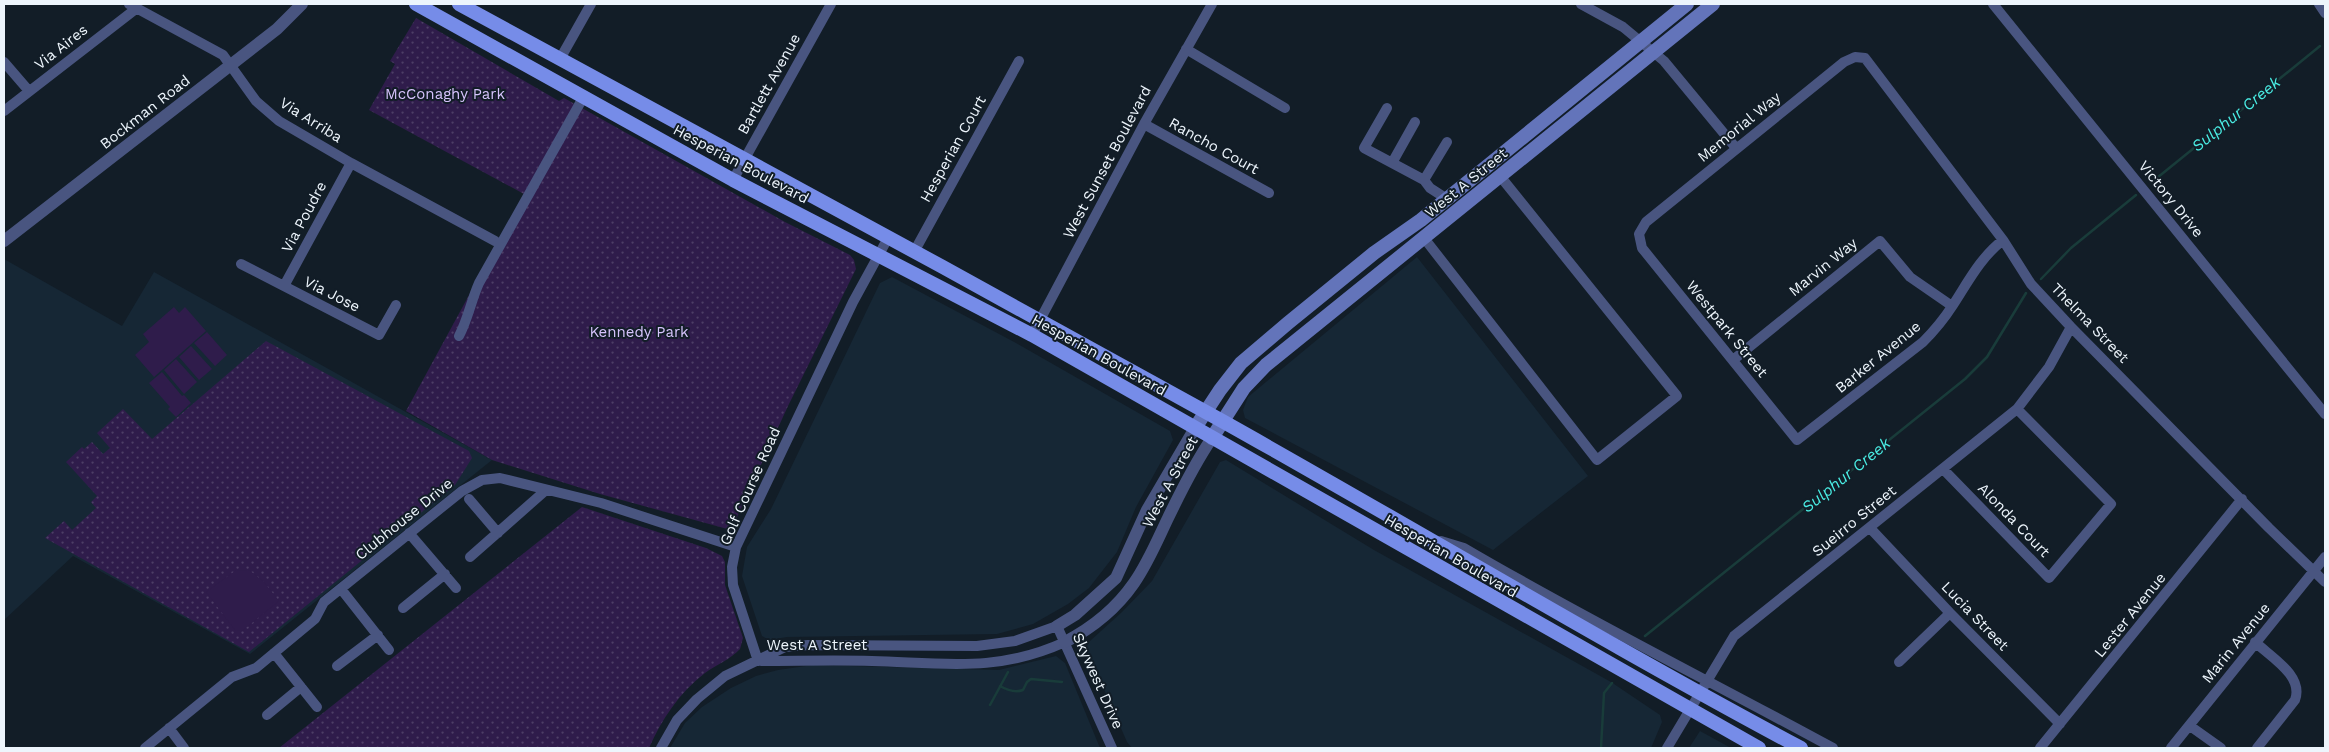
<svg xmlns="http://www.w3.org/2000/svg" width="2329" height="752" font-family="'Work Sans',sans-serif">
<defs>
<pattern id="grass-dots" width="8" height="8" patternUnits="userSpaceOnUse" patternTransform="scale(1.25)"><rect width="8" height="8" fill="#2f1c4b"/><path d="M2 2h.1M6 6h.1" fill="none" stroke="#4d3e66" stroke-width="1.8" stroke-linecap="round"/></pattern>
</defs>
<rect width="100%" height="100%" fill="#121d27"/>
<path fill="#162735" d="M1417 257 1588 476 1493 550 1245 418 1243 410 1248 397Z
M4 259 122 326 154 272 492 460 250 654 73 556 4 620Z
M892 277 1016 343 1170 431 1173 440 1136 507 1117 552 1089 588 1068 604 1033 624 997 634 787 637 769 640 762 636 742 576 747 547 771 509 880 283Z
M1226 460 1374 550 1611 682 1660 715 1662 722 1651 748H1132L1127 742 1086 648 1090 641 1122 612 1152 581 1220 462Z
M1056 656 1065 663 1100 748H670L685 723 702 707 731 688 756 676 778 670 813 665 999 670Z
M1700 731 1731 748H1689Z"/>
<path fill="url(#grass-dots)" d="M416 18 559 101 564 98 785 222 850 255 854 260 856 269 788 406 731 530 600 494 492 460 406 411 524 194 369 110 395 64 390 61Z
M266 341 469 451 472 458 455 485 249 652 45 538 64 521 72 530 96 508 91 502 97 496 66 462 82 447 84 449 92 442 103 454 110 448 97 433 123 409 152 439Z
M582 507 706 548 722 556 725 562V585L743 638 740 649C731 659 716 665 705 673 679 693 662 719 649 748H279Z"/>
<path fill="#2f1c4b" d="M174 307 179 313 185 307 206 331 154 377 135 355 149 342 143 334Z
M207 332 227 355 215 366 194 343Z
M191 346 212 369 199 380 179 357Z
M176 359 197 382 184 394 164 370Z
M162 372 182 396 184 395 191 403 176 417 168 409 170 407 149 383Z
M249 570 264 582 279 601 242 631 235 630 206 592 235 571Z"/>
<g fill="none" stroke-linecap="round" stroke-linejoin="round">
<path stroke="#193c3a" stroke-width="2.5" d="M2152 182 2320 46
M2041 279 2071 248 2136 195
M1645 636 1965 379 1987 357 2026 293
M1000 686C1007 690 1015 693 1023 690L1027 682 1031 679 1062 682
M990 705 1008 672
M1601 748 1604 693 1612 683"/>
<path stroke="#495580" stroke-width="10" d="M129 4 223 55 256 101 279 121 351 163 495 241
M1581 4 1623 27 1664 61 1736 148
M1993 4 2325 414
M2319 4 2325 13
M1186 49 1285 108
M560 59 591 4
M4 62 29 91
M1387 108 1364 148 1424 180 1430 188 1447 199
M4 111 137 8
M1144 124 1269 193
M1392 163 1415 122
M733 180 831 4
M1424 180 1447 142
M1424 238 1597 460 1677 396 1500 176
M2003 240C1980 258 1968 282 1953 305 1944 319 1934 331 1923 342L1797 440 1642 248 1639 234 1646 222 1844 62 1855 57 1865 58 2003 240 2031 284 2071 327 2269 528 2325 582
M914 252 1019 61
M241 264 379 335 396 305
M284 286 351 163
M1032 335 1144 124 1212 4
M459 336C468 319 471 301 479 283L584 96
M1733 360 1880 241 1910 277 1952 306
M1943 469 2049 578 2111 504 2017 409
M469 499 498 533
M1870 528 1950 613 2060 724
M409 533 456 588
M1441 541 1464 548C1585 619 1710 681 1833 748
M470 557 546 490
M341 589 389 650
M403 608 445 574
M2255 642C2271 657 2304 676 2295 700L2257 748
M274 653 317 707
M758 661 733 585 732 567 736 547 853 302 888 238
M761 661C798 661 835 660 872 661 944 663 997 673 1065 642
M1899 662 1950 613
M337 666 378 635
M267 715 301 687
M2190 726 2221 748
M169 728 184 748
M145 748 232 677 256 668 315 619 324 602 462 491 482 480 500 478 601 503 736 547
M661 748 677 720 697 699 725 676 785 647 808 645 977 646 1015 641 1057 626 1112 748
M1667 748 1734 636 2017 409 2049 367 2071 327
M2040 748 2242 499
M2171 748 2325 557"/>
<path stroke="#495580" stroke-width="12" d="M4 241 277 29 302 4
M1057 626 1075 615 1116 578 1147 510 1195 428
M1065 642C1092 628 1116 609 1134 583 1148 563 1157 541 1168 518 1181 491 1195 463 1212 438"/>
<path stroke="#6374ba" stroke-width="14" d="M1195 428 1220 390 1241 363 1288 323 1374 253 1421 220 1687 4
M1212 438 1244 388 1266 365 1713 4"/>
<path stroke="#768ce8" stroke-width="14" d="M416 4 733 180 1032 335 1759 748
M459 4C714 142 970 281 1224 422 1417 530 1606 644 1801 748"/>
</g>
<g text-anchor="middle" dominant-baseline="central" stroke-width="4" stroke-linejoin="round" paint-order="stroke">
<g font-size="15" fill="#edf5fc" stroke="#121d27">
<text transform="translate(61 47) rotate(-38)">Via Aires</text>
<text transform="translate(769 84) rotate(-61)">Bartlett Avenue</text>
<text transform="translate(145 112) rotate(-38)">Bockman Road</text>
<text transform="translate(311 120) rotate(32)">Via Arriba</text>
<text transform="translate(1739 127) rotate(-39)">Memorial Way</text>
<text transform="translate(1214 146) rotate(29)">Rancho Court</text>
<text transform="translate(953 149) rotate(-61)">Hesperian Court</text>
<text transform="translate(1107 162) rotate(-62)">West Sunset Boulevard</text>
<text transform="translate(741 164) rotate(28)">Hesperian Boulevard</text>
<text transform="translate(1466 183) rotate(-39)">West A Street</text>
<text transform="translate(2171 199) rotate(51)">Victory Drive</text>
<text transform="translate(304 217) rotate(-62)">Via Poudre</text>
<text transform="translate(1823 267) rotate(-39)">Marvin Way</text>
<text transform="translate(332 294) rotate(27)">Via Jose</text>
<text transform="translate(2090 323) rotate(46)">Thelma Street</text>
<text transform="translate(1727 329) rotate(51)">Westpark Street</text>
<text transform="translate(1099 355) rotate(29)">Hesperian Boulevard</text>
<text transform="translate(1878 357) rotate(-39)">Barker Avenue</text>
<text transform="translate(1170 482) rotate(-62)">West A Street</text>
<text transform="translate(750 486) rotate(-66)">Golf Course Road</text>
<text transform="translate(404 519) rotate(-39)">Clubhouse Drive</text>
<text transform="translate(2014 520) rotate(46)">Alonda Court</text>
<text transform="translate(1854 521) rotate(-39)">Sueirro Street</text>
<text transform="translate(1451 556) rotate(30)">Hesperian Boulevard</text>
<text transform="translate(2130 615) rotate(-51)">Lester Avenue</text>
<text transform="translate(1975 616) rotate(46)">Lucia Street</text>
<text transform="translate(2236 643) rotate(-51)">Marin Avenue</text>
<text x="817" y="645">West A Street</text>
<text transform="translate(1098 681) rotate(66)">Skywest Drive</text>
</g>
<g font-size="15" fill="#d6c3fc" stroke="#121d27">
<text x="445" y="94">McConaghy Park</text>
<text x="639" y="332">Kennedy Park</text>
</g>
<g font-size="16" font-style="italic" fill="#4aede4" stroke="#121d27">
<text transform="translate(2236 114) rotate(-39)">Sulphur Creek</text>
<text transform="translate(1846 475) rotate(-39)">Sulphur Creek</text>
</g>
</g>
<rect width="2329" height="752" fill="none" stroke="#edf5fc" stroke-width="10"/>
</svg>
